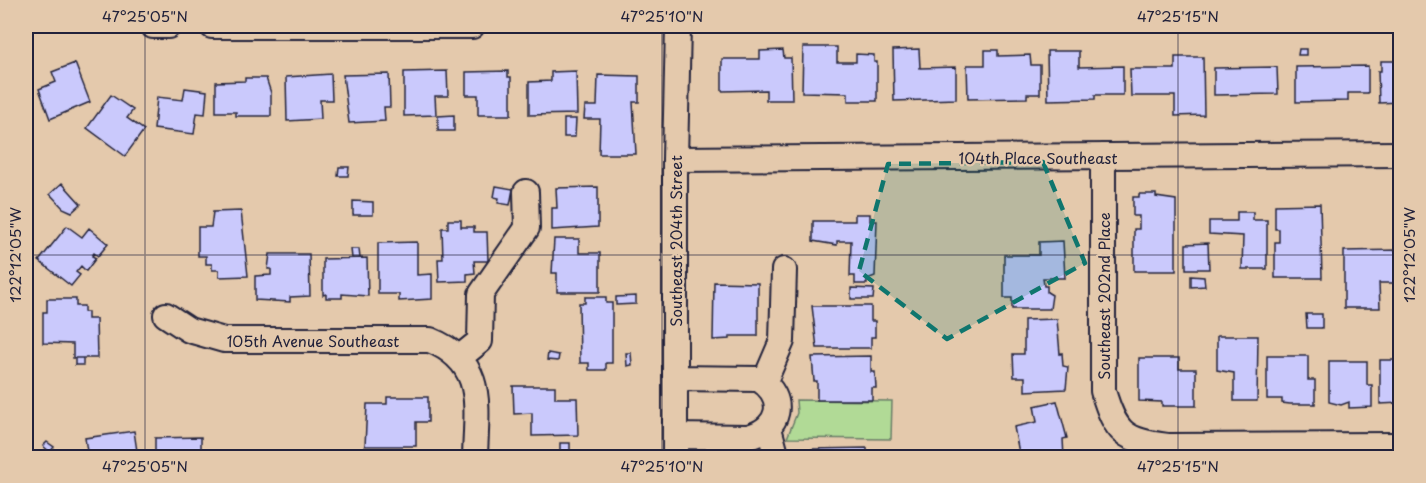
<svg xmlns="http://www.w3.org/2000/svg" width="1426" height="483" font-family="'Playpen Sans',sans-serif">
<rect width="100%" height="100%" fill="#e4c9ac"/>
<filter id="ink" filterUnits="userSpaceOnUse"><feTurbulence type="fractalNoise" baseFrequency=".0167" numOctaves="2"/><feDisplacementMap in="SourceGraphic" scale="12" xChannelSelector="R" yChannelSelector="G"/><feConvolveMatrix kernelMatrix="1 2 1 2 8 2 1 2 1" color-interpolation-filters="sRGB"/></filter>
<g filter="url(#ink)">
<path fill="#b1da96" stroke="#6a7e68" stroke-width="1.5" d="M796 400 892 401 891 439 787 438 797 413Z"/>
<path fill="#cac9fc" stroke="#22223b" stroke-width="1.5" d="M803 47H837V62H856V54L874 55V62H877V101H848V93L802 92Z
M919 49 920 68 956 67V99L894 101 893 50Z
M1299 49H1306V55H1298Z
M783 50 784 58H791L792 100H766V90L722 91V59H760V51Z
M985 50H998V56L1030 55 1031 65H1040V94H1027V98L968 99 967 65H985Z
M1047 51H1079V67L1123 66V95H1095V99L1048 100Z
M1175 57H1203L1204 115 1175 116V96H1131L1130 69H1175Z
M1381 61H1399L1400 102 1379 103 1378 71H1381Z
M75 63 90 102 50 119 39 89 56 82 52 72Z
M1368 66V93H1348V101L1296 102V67Z
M1277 67 1278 94 1214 95V68Z
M447 71 448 96H435L436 115 404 116V72Z
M508 71V77H511V115H478V95H466V72Z
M576 71 577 114 529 115V82L551 81V72Z
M331 74 332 100H320L321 119 287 121 286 77Z
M389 74 390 107H384L385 121 349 123 343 75Z
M598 75 639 76V102H633L636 154H599L600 119H584L585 106H597Z
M245 78H266L271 93V116H236V112H216V82L245 81Z
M185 88 207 91 205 114 197 113 194 134 154 129 157 97 183 100Z
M111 95 133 110 127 118 144 130 125 156 87 128Z
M454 115V131H438V116Z
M564 119H576L575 137H564Z
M339 167H349L348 176H338Z
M62 183 81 204 72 212 63 208 50 194Z
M496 186 513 189 510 205 498 203 499 198 494 197Z
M598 187V227L552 230V208H557L556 188Z
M1139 194H1156V197L1176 200V271H1134V229H1139V216H1133V197H1139Z
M353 201 373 202V215H353Z
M1320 204 1322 278H1275V242H1279V229H1275V205Z
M241 211 248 276 219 277V270H212V264H206V256H198V227H211L213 212Z
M1237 212H1253V220H1267V269H1242L1243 236 1209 234V221H1237Z
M855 214H870V221H877L875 276 867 279V284H855V276H850L851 241H837V245L813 241V221H855Z
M448 220H461V227H474V232H487L488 261H474L475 273 467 274V281L439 282 438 259H443L442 228H448Z
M67 226 82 237 89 228 108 244 98 256 94 253 92 256 96 258 86 271 81 266 76 272 80 275 71 286 39 261Z
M554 239H579V253H600V292H557V273H552Z
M1063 241 1065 278H1043L1044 286H1047V292L1052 295 1050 309H1012V298H1004V255H1039V242Z
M417 242V275L432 274V299L399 301V294H378V243Z
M1208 243 1209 269H1186V244Z
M351 249H359L360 258H352Z
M1400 250V283H1379L1380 308H1344V251Z
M270 254H309L310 296 290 297V302L255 300V276L271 275V269H268Z
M367 258 368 296 342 294V298H326V294L323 295V259Z
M1191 276 1204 277 1205 286 1191 287Z
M714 282 758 283V336H730V339L713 340Z
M851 288 874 289 873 299H851Z
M636 296V304L616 305V297Z
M585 297H606V303H612V363H606V370H589V363H580L579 303H585Z
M47 299H76V306H84V312H88V319H96L97 358H73V344L43 343V312H47Z
M812 306H871V321H875V337H871V348H817Z
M1306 314H1322V328H1307Z
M1057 319 1060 354 1062 353 1063 366 1068 367 1066 389 1025 391V377H1014L1013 354H1024V320Z
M1217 336H1258L1257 401H1234V373L1217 370Z
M548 353 559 355 558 361 547 360Z
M626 353H631L632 365 627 366Z
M871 356V372H875L876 388H872V400H817V381H814L812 357Z
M1267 356H1308V380H1315V404H1290L1282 403V399H1267Z
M75 358H83V365H75Z
M1139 358H1179V369H1196V406H1162V402L1139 401Z
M1380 360H1400V407V403L1380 404Z
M1329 361H1367V385H1372V407L1349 408V402L1341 405 1329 402Z
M513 386H555V398H577L578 435 532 436V413L514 414Z
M387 397H428V422H416V446H365L367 404H387Z
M1057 401 1067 438 1063 439 1064 458H1020L1014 427 1037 422 1034 406Z
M134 431 138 458H88L85 438Z
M201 437V458H155V438Z
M47 442 54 447 50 452 43 446Z
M560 443H570V451H560Z
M867 448V458H812V449Z"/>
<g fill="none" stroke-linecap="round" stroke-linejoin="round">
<g stroke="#22223b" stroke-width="28">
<path id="minor" d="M153 26H168
M212 26H472
M1103 156V391C1116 434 1124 440 1168 446L1400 445
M675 159 1400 154
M166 315 189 330 224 340H430C487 363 476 407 475 458
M459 358 480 341 481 294 527 228 526 192
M675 378 759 379C787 398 781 429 748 437L675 436
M764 383 782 341 784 270
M769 428 777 458
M675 458V159L678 26"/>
</g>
<use href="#minor" stroke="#e4c9ac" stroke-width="24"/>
</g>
</g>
<path fill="#0f766e" fill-opacity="0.2" stroke="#0f766e" stroke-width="4.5" stroke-dasharray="12 8" stroke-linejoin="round" d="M1043 162 1085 263 947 339 859 271 888 164Z"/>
<path fill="none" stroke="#22223b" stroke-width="1.5" stroke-opacity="0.45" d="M145 26V458M662 26V458M1178 26V458M26 255H1400"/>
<g text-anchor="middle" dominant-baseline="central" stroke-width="4.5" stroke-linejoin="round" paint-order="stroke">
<g font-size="15" fill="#22223b" stroke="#e4c9ac">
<text x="1038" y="157">104th Place Southeast</text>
<text transform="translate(675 241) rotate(-90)">Southeast 204th Street</text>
<text transform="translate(1103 296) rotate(-90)">Southeast 202nd Place</text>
<text x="313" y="340">105th Avenue Southeast</text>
</g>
</g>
<rect width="1426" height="483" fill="none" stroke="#e4c9ac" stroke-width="66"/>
<rect x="33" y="33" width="1360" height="417" fill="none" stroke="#22223b" stroke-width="2"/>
<g font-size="15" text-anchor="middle" fill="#22223b">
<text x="145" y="22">47°25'05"N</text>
<text x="662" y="22">47°25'10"N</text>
<text x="1178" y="22">47°25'15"N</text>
<text transform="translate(1410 255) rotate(-90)" y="5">122°12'05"W</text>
<text transform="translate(16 255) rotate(-90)" y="5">122°12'05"W</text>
<text x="145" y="472">47°25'05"N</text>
<text x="662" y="472">47°25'10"N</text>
<text x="1178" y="472">47°25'15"N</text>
</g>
</svg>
